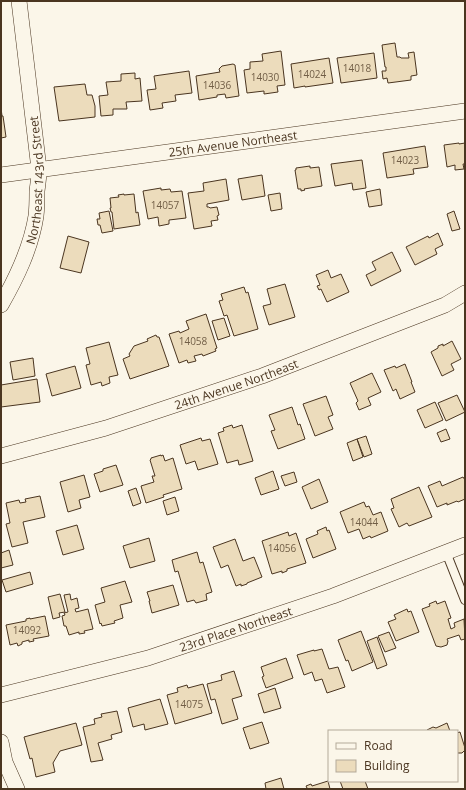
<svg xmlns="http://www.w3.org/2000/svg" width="466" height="790" font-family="'Open Sans',sans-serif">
<rect width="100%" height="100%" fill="#fbf6e9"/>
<path fill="#ecdcbc" stroke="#4a3520" d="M395 43 397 57H400L401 58H409L408 53 414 52 417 75 411 76V80L388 83 387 78 383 79 382 71H386V67H385L382 45Z
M281 51 285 85 277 86 278 92 264 94V91L247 93 244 70 250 69V62L263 61 262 54Z
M374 53 377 78 341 83 337 58Z
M329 58 333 83 305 87V86L294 88 291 64Z
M233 64 235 65 239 96 226 98 225 94 217 95V97L199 100 196 76 220 72 219 69 222 66Z
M189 71 192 93 175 95 176 101 162 103 163 108 150 110 147 90 156 89 154 76Z
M135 73V79L140 78 142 101 126 102 127 109H113V115L101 116 99 96 108 95 106 82 121 81V74Z
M85 84 87 95H92L95 106V117L59 121 54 87Z
M1 108 2 116H3L6 137 1 138Z
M459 143V144L465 143V164H463L464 169 455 170V165L447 167 444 145Z
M425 146 428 167 413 169 414 174 387 178 383 153Z
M362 160 366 188 353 190 352 183 335 186 331 164Z
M310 166V168L319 167 322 186 304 189 305 190 301 191V189H298L295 170H296V168Z
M262 175 265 196 242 200 238 179Z
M226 179 229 200 207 204V207H209L210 208 217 207 219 215 217 216 218 220 211 221 212 226 194 229 188 193 204 191 203 183Z
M161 188V190L170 189 171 192 182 191 186 218 169 220V224L159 226 158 217 148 219 143 191Z
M380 189 382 205 369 207 366 192Z
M280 193 282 209 271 211 268 195Z
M124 194V195L134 194 136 213 138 212 140 225 114 229 112 212H111L110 208H111L110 198 119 197 118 195Z
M109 211 113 231 102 233 100 225H98L97 219H100L99 213Z
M454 211 460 229 452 231 447 214Z
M438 233 443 245 435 249 437 254 415 265 406 247 428 236 429 238Z
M68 236 89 242 81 273 60 268Z
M392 252 401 271 371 286 366 275 376 270 372 262Z
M328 270 331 278 341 274 349 292 327 302 321 289 319 290 317 286 320 285 316 275Z
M285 284 295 317 269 325 263 306 271 304 267 289Z
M244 287 246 293 248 292 258 329 234 336 227 315 224 316 219 301 223 300 221 294Z
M206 314 217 348 215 349 216 351 203 356 202 354 194 356 196 361 188 363 187 360 179 363 169 334 179 331 180 333 189 329 186 321Z
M224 318 230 336 218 340 212 321Z
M156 335 157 337H159L169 366 130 379 123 359 130 356 129 354 134 346 148 341 147 339Z
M452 341 461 359 451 364 454 370 442 376 431 352 438 348V346L443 344V346Z
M109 342 118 375 109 377 110 383 102 386 101 382 91 385 86 365 90 364 86 348Z
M33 358 35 376 13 380 10 362Z
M405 364 412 382H411L415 392 400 399 396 389 393 391 384 370 395 366 396 368Z
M75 366 81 388 52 396 46 374Z
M372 373 381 392 368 398 371 405 359 410 356 403 358 401 350 383Z
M37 379 40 402 1 407V385Z
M457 395 465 412 446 421 438 403Z
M326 396 333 415 328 417 333 429 315 436 303 404Z
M435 402 443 420 425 428 417 410Z
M292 407 298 425 300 424 305 439 278 449 271 431 275 430 269 415Z
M232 425 233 428 242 425 253 461 239 465 238 460 227 463 218 433 224 431 223 428Z
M446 429 450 439 441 442 437 433Z
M366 436 372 454 364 457 357 439Z
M201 438 202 441 210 439 218 464 198 470 195 461 186 464 180 445Z
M357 439 363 457 353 461 347 443Z
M161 455V456L163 455 165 461 173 458 182 489 163 495 164 497 146 503 141 486 154 482 152 476H155L150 460 151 459V458Z
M116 465 123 485 100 492 94 474 103 471V469Z
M273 471 279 489 261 495 255 478Z
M294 472 297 482 285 486 281 476Z
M84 475 90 497 79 500 81 508 68 512 60 482Z
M463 477 465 480V499L458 502 457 501 447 505V503L437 507 428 486 440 481 442 486Z
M319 479 328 502 311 509 302 487Z
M419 487 432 517 409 526 407 523 399 527 391 509 394 508 391 499Z
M136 488 141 503 133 506 128 491Z
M40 496 45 517 23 522 28 543 12 547 6 524 10 523 6 503 19 500 20 503 26 502 25 499Z
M175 497 179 511 167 515 163 501Z
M364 502 366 507 369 506 373 515 381 512 388 531 371 538 370 536 363 539 359 529 348 533 340 512Z
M77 525 84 549 63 555 56 531Z
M326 527 327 531 329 530 336 549 313 558 306 539 318 534 317 531Z
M288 532 289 536 296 533 306 563 287 569V571L282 573V571L272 574 262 541Z
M149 538 155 561 130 568 123 546Z
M235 539 243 561 254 557 262 577 247 583V584L241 586V584L236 586 228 565 221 568 213 547Z
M9 550 13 565 1 568V553Z
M197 552 200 563 203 562 212 592 206 594 207 600 196 603 194 600 187 602 178 571 175 572 172 560Z
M30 572 33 584 6 592 2 580Z
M125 581 132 602 120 605 123 618 114 621 115 623 102 626 101 623 100 624 95 605 105 602 101 588Z
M173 585 179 605 152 613 149 601H150L147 592Z
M60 594 65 612 59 613 60 617 53 619 48 597Z
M70 594 71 600 77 598 79 608 75 609 76 612 88 609 93 629 84 631 85 633 79 634V632L69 635 66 626H64L62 616 65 615 64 613 68 612 64 595Z
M436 601 437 604 445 601 451 618 448 619 451 629 455 627 454 623 464 619 465 639 461 640 459 635 447 639 448 641 447 645 441 647 436 646 422 609 430 606 429 604Z
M407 609 408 612 411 611 419 632 396 641 388 622 396 619 394 615Z
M45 616 49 636 33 639 34 641 29 642V640L22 642V644L18 646 17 643 10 645 6 625 26 621V619L30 618V619Z
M361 631 373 662 352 671 348 660 346 661 338 640Z
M389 632 396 648 385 652 378 636Z
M377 637 387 665 377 669 367 641Z
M322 649 329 669 338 667 345 687 327 693 322 679 315 681 312 672 304 675 297 655 314 650V651Z
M286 658 293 678 266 688 262 677 264 676 261 667Z
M234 671 242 696 232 699 238 719 222 724 215 699 211 700 207 684 222 680 221 675Z
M203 684 212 713 175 724 167 695 178 692 177 688 187 685 188 688Z
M275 688 281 708 264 713 258 694Z
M160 699 168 724 145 730 144 724 133 727 128 708Z
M117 711 122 732 111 735 112 739 98 743 103 760 91 762 83 727 95 724 94 719 102 717 101 714Z
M262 722 269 743 250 749 243 728Z
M76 723 82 745 60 751 53 763 55 772 36 777 32 758 30 759 24 737Z
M447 723 450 731H427V730L433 727 436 728Z
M460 732 465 748V750L462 753H457V733Z
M281 778 284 789H266L265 783Z
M328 781 330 789H304L307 788 306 786 311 784 312 786Z
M340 781H365L368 789H343Z"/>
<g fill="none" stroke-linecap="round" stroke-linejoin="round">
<g stroke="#4a3520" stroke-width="10">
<path id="service" d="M446 552 465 600"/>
</g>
<g stroke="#4a3520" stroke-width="16">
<g id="minor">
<path id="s1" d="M1 175 465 111"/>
<path id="s2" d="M1 305C17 277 31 248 36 216 37 208 37 200 37 191 38 184 39 177 39 169L19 1"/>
<path id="s3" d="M1 456 106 428 262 376 445 305 465 293"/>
<path id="s4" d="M1 695 148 658 333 596 465 545"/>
<path d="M1 742 5 762 17 789"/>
</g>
</g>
<use href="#service" stroke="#fbf6e9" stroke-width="8"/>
<use href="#minor" stroke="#fbf6e9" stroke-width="15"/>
</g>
<g text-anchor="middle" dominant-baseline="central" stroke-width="3" stroke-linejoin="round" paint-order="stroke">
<g font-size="10" fill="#725f47">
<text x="357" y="68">14018</text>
<text x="312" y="74">14024</text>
<text x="265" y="77">14030</text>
<text x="217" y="85">14036</text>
<text x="405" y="160">14023</text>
<text x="165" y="205">14057</text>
<text x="193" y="341">14058</text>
<text x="364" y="522">14044</text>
<text x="282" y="548">14056</text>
<text x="27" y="630">14092</text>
<text x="189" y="704">14075</text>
</g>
<g font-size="12" fill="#4a3520" stroke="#fbf6e9">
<text stroke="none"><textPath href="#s1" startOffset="234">25th Avenue Northeast</textPath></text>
<text stroke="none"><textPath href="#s2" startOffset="132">Northeast 143rd Street</textPath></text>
<text stroke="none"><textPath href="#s3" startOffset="246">24th Avenue Northeast</textPath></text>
<text stroke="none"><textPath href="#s4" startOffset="244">23rd Place Northeast</textPath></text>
</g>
</g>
<rect width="466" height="790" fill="none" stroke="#4a3520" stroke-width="4"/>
<rect x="328" y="730" width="130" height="52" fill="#fbf6e9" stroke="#b4a999"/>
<rect x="336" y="743" width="20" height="6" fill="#fbf6e9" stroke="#b4a999"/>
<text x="364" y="750" font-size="12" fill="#4a3520">Road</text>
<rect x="336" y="760" width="20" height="12" fill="#ecdcbc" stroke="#b4a999"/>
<text x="364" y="770" font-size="12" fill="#4a3520">Building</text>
</svg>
